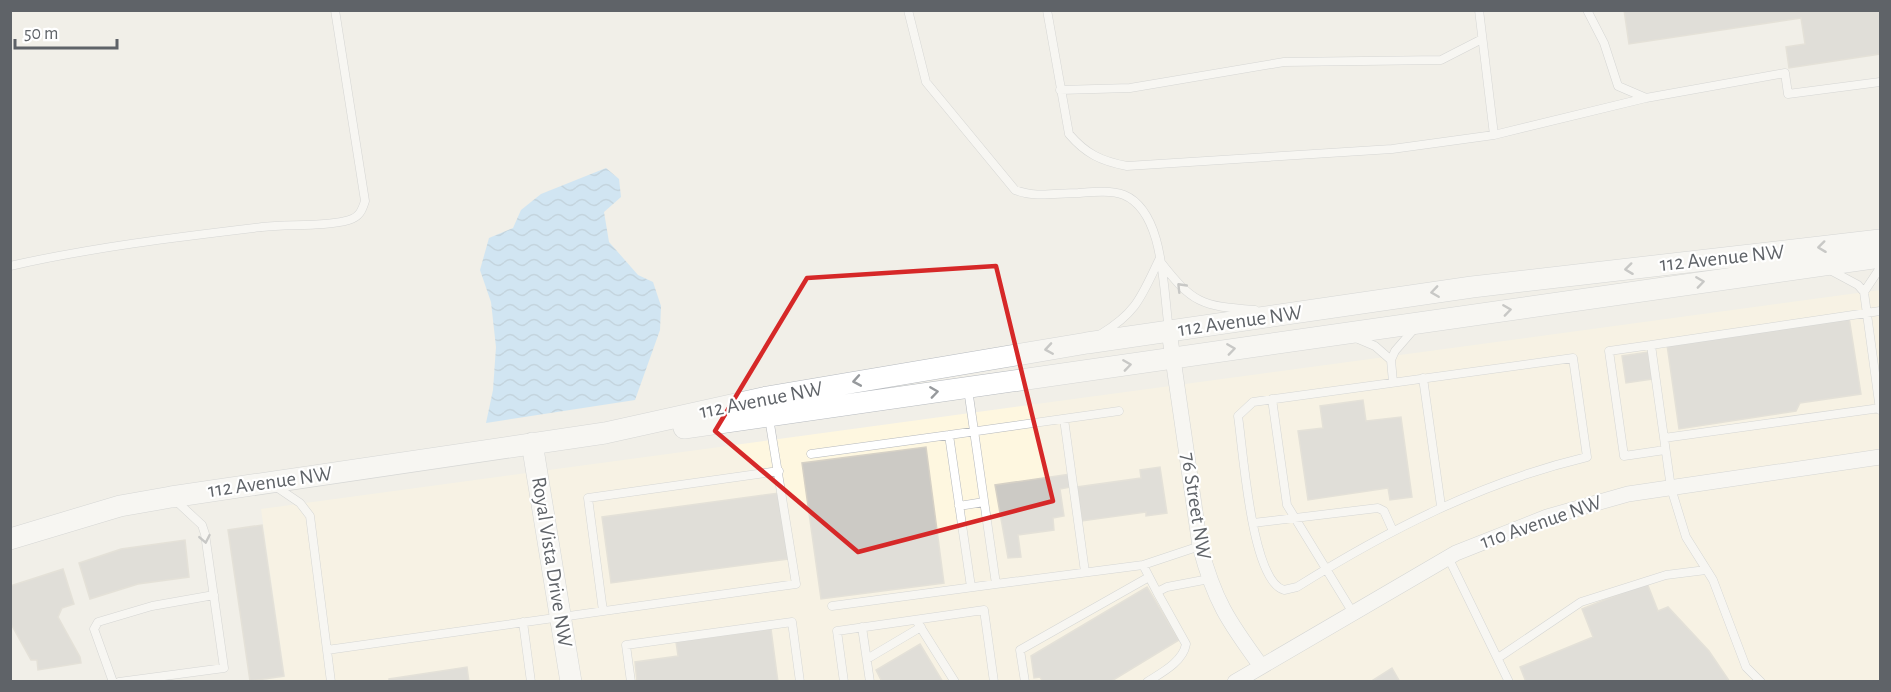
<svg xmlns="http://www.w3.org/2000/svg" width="1891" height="692" font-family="'Alegreya Sans',sans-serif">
<defs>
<pattern id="water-waves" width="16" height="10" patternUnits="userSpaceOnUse" patternTransform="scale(1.5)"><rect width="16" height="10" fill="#aadaff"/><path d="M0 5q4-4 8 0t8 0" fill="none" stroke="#8eb4d2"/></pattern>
</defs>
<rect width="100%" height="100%" fill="#f1efe8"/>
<path fill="#fef7e0" d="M1880 290V681H1878L251 682 285 677 261 509Z"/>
<path fill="url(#water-waves)" d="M606 168 619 179 621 197 604 212 609 242 638 275 653 282 661 306 660 330 635 400 486 423 493 390 496 347 491 302 480 270 489 238 513 228 521 210 541 194Z"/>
<path fill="#cccac5" stroke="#d6d1c6" stroke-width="1.5" d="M1624 10H1880V54L1789 68 1786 47 1805 44 1801 18 1629 44Z
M1849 317 1861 394 1800 403 1796 411 1679 429 1667 345Z
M1648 352 1652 379 1626 383 1622 356Z
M1363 400 1366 421 1401 417 1412 497 1390 500 1388 488 1308 500 1298 431 1323 428 1320 406Z
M926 447 944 583 821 599 802 463Z
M1160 467 1167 513 1146 516V512L1082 521 1077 487 1141 478 1140 470Z
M1070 474 1071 487 1060 489 1064 516 1053 518 1054 530 1018 535 1021 557 1008 558 995 485Z
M779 493 788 559 611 583 602 517Z
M262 525 284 676 250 681 228 530Z
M185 540 189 577 138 584 90 599 79 563 121 549Z
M63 569 74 604 62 608 58 617 80 657 81 663 38 670 37 660H31L10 622V586Z
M1647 583 1658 611 1668 607 1709 651 1730 682H1526L1520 667 1593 637 1582 609Z
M1147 587 1179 640 1110 682H1043L1040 677 1034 678 1031 656Z
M771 629 778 682H637L635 662 678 656 676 642Z
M920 644 943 682H882L876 670Z
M467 667 469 682H389V679Z
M1392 668 1400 682H1370Z"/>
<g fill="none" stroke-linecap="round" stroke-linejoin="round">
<g stroke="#b5b8bc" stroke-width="9">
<path id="lane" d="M908 10 926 82 1015 190C1035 198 1056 193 1078 193 1092 192 1111 190 1124 195 1165 212 1163 291 1169 330
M1047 10 1069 134C1086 154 1101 161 1127 166L1392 149 1494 135 1646 98 1785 73 1788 94 1880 82
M1479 10 1494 135
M1587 10 1604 43 1618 86 1646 98
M1060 90 1130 88 1284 62 1441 60 1482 39
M10 266C93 247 178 237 262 227 288 224 325 227 349 220 359 217 362 211 365 201L335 10
M1830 270 1858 285 1864 292 1880 268
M1864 292 1880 410
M1101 334C1137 312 1141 297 1159 260 1193 304 1201 306 1255 310
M1356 338 1375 346 1391 360 1395 351 1414 329
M1651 345 1880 311
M1573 358 1587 457C1482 482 1388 530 1297 587L1284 590C1251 581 1243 448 1238 416L1253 402Z
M1391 360 1393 382
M1423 378 1441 506
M1272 399 1287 505 1353 613
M1064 419 1085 572
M949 435 1119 411
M1664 438 1880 408
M1665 450 1624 456 1609 351 1651 345 1671 488 1686 537 1713 580 1746 667 1761 682
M811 454 949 435 971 587
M275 486 300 503 310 516 331 682
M959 506 984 502
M1253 523 1378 508 1384 511 1393 531
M1448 557 1509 682
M1143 565 1157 592 1167 587 1209 579
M996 584 1143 565 1200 546
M832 606 996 584 968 389
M603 611 588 498 779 471
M916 620 955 682
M523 622 531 682
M862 627 870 682
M327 650 796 584 769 418
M1498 658 1581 602 1666 575 1706 570
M867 659 921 627
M113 682 94 629 98 622 152 606 214 595
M119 682 224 668 205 534 202 525 174 499
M631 682 626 645 792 622 800 682
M844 682 837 631 984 610 994 682
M1025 682 1020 650 1149 577
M1147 682C1161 673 1183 662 1186 644L1157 592"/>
</g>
<g stroke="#b5b8bc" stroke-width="16">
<path id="street" d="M1169 331 1200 546C1214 600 1228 621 1261 666
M1235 682 1456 553 1547 517 1628 494 1880 457"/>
</g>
<g stroke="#b6babf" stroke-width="22">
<path id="secondary" d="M684 428 1880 257
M532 443 571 682
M10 539 120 506 171 497 605 433 767 397 1087 343 1472 287 1880 240"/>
</g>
<use href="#lane" stroke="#fff" stroke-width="8"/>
<use href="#street" stroke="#fff" stroke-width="15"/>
<use href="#secondary" stroke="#fff" stroke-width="21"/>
</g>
<defs><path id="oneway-chevron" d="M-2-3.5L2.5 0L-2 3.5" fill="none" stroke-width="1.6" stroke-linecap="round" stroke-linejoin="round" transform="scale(1.5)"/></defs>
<g stroke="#979a9d">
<use href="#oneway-chevron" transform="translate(1822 247) rotate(173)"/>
<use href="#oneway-chevron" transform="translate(1629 269) rotate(173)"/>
<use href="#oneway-chevron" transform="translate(1700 282) rotate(-8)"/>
<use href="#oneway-chevron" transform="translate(1181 287) rotate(-134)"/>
<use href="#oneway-chevron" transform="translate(1435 292) rotate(172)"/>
<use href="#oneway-chevron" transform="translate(1507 310) rotate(-8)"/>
<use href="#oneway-chevron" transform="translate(1049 349) rotate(171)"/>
<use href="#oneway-chevron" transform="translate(1231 349) rotate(-8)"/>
<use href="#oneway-chevron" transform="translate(1127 365) rotate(-8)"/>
<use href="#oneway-chevron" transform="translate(857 381) rotate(170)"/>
<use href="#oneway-chevron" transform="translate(934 392) rotate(-8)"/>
<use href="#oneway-chevron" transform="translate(205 539) rotate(79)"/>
</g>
<path d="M0 0H1891V692H0ZM996 266 1053 501 858 552 715 431 807 278Z" fill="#f1efe8" fill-opacity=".55" fill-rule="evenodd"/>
<path fill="none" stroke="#d62828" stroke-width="4.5" stroke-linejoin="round" d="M996 266 1053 501 858 552 715 431 807 278Z"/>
<g text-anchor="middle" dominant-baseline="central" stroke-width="4.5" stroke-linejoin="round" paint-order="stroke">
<g font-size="21" fill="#5f6368" stroke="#fff">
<text transform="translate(1722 258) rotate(-6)">112 Avenue NW</text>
<text transform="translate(1240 321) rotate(-8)">112 Avenue NW</text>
<text transform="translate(761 400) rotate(-11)">112 Avenue NW</text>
<text transform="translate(270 482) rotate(-8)">112 Avenue NW</text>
<text transform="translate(1196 506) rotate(81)">76 Street NW</text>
<text transform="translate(1541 522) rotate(-19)">110 Avenue NW</text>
<text transform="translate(552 562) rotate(81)">Royal Vista Drive NW</text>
</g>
</g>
<rect width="1891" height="692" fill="none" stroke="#5f6368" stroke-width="24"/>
<path d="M15 39v9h102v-9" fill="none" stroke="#5f6368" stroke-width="3"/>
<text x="24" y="39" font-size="18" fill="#5f6368" stroke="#ffffff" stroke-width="4.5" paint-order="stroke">50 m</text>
</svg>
